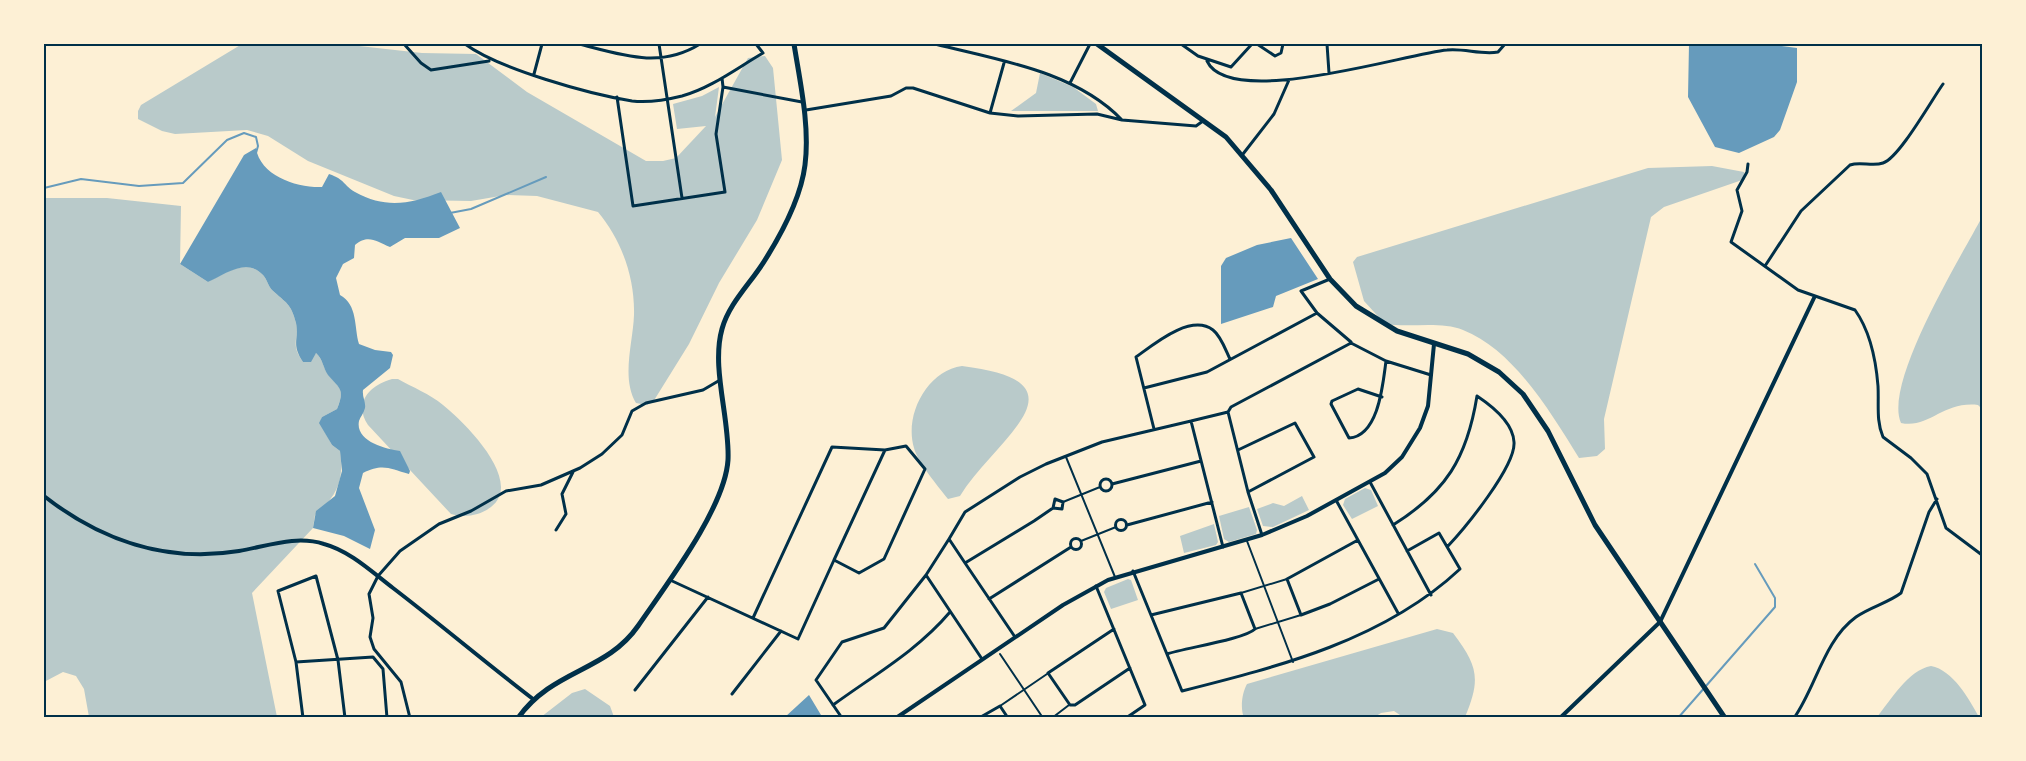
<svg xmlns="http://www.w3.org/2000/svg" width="2026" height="761" font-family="'Asap Condensed',sans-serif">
<rect width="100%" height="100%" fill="#fdf0d5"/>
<path fill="#b9caca" d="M242 44H341L422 53 476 54 527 92 646 161H663L676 158 706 126 677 129 673 104 702 96 719 87 715 117 748 58 765 56 773 68 782 160 757 220 719 283 689 344 653 402 647 405 636 403C621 378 633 343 634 315 635 278 622 241 598 212L537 196 506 195 471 201 413 200 394 196 308 161 268 136 247 130 175 134 162 131 138 119V111L141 105Z
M1040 73 1073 87 1096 104 1098 111H1011L1036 93Z
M1712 166 1744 172 1745 179 1664 207 1651 217 1604 419 1605 449 1597 456 1579 458C1551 413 1514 350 1463 330 1441 321 1410 328 1385 324L1364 301 1353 262 1357 257 1648 168Z
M44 198H107L181 206 180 264 208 282C224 273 247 258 263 275 267 279 268 286 272 290 286 303 291 303 296 323 299 340 290 344 303 362L316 353C323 359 323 368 328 374 340 389 345 389 337 409L322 417 320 423 332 445 340 451C344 481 338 495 315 515L313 528 252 593 277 717H89L84 689 76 676 63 672 44 682Z
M1982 217V409L1978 405C1943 401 1929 429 1901 423 1883 383 1961 257 1982 217Z
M962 366C1094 382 995 439 960 496L948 499C938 486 918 463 914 448 904 415 927 371 962 366Z
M392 379H398C412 387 430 394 443 405 463 421 525 481 491 507 479 516 464 518 451 514L368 425C353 403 370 385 392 379Z
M1365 488 1371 490 1378 506 1352 519 1343 505 1345 499Z
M1302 496 1309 510 1273 527 1263 526 1257 509 1273 503 1284 506Z
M1249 507 1257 530 1256 534 1229 542 1224 539 1219 516Z
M1214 524 1218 542 1216 545 1184 553 1180 536Z
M1128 579 1131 580 1138 600 1111 609 1104 592 1106 588Z
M1437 629 1453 633C1478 666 1481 679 1465 717H1403L1394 711 1381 713 1373 718H1244C1240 708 1242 693 1247 684Z
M1931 666C1953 670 1969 699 1979 717H1877C1891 700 1908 670 1931 666Z
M585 689 610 706 614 717H541L572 693Z"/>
<path fill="#669bbc" d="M1689 44H1766L1797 48V82L1780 130 1774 137 1739 153 1715 147 1688 97Z
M256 148C260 176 297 188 322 187L329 174C346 180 343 185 355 192 386 209 410 204 441 192L460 228 439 238H405L390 247C376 241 368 234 355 245L354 258 343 264 336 278 340 295C358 305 354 327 359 344L375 350 391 352 393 355 390 368 363 390C362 397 366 402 365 408 364 413 360 417 359 421 355 441 385 449 400 451L410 471 409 474C390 469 383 463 363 473L359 488 375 530 370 549 344 536 313 528 316 511 335 496 342 471 340 451 332 445 319 423 322 417 337 409C345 389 340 389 328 375 323 368 323 359 316 353L311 362H303C291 344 299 340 296 323 291 303 286 303 272 290 268 286 267 279 263 275 246 257 224 275 208 282L180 264 244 155Z
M1291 238 1318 279 1276 296 1273 307 1221 324V266L1226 258 1257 245Z
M809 695 821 715 819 717H785Z"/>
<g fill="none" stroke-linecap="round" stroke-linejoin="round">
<path stroke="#669bbc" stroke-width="2" d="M44 188 81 179 139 186 183 183 227 140 244 133 256 137 258 146 256 153
M450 213 471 209 546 177
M1678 718 1775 607V598L1755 564"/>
<path stroke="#003049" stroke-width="2" d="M1066 457 1115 577
M1063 502 1100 487
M1081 541 1116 527
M1247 541 1293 662
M1241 593 1287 579
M1255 629 1301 615
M1000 654 1043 718
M1000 706 1047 674
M1052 718 1069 705"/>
<path stroke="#003049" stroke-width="3" d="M404 44 421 63 431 70 489 61
M465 44C499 69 589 94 632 101 649 103 666 100 682 96 711 88 737 68 763 53L756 44
M579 44C622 55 660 69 700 44
M659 44 682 198
M935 44C998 60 1075 71 1122 120
M1181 44 1198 56 1231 67 1252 44
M1257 44 1275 56 1281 53 1283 44
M1327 44 1329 73
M1207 61C1230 110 1404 54 1447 50 1464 48 1481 55 1498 52L1505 44
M534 74 542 44
M1070 83 1090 44
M723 87 802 102
M617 97 633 206 725 192 716 134 723 87 722 78
M806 110 891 96 906 88H913L990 113 1018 116 1097 114 1122 120 1196 126 1203 121
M990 113 1004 63
M1243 154 1274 114 1289 80
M1748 164 1747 172 1737 190 1742 211 1731 242 1798 290 1855 310C1870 331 1876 361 1878 386 1879 404 1876 421 1883 437L1911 458 1927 474 1946 528 1982 555
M1765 266 1801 211 1850 165C1861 161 1872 167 1883 163 1899 158 1931 101 1943 84
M1317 313 1301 291 1330 279
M1144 388 1207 372 1317 313 1351 342
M1382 397 1358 389 1332 401 1331 404 1349 438C1379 436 1383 383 1386 361
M1154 429 1136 357C1154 344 1191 313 1213 330 1221 336 1226 351 1230 359
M1238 450 1295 423 1314 457 1248 492
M1100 485a6 6 0 1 1 12 0a6 6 0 1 1-12 0Z
M1370 482 1431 595
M1112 484 1201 461
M1336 500 1398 613
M1053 508 1062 509 1063 502 1055 499 1053 508 1034 521 965 563 949 539 965 512 1020 477 1046 464 1102 442 1191 421
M1115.5 525a5.5 5.5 0 1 1 11 0a5.5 5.5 0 1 1-11 0Z
M1127 525 1212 502
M1393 525C1446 492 1467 458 1477 396 1492 406 1513 422 1514 442 1516 466 1465 528 1448 546
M556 530 566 514 562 494 573 472
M1262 535 1248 492 1228 412 1231 407 1351 343 1386 361 1431 375
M1070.5 544a5.5 5.5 0 1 1 11 0a5.5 5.5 0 1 1-11 0Z
M949 539 926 575 982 659
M1358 540 1287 579 1301 615 1330 604 1379 579
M1223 547 1191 421 1228 412
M965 563 1015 637
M1133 571 1182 691C1281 666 1384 640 1460 569L1439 533 1407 551
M670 580 798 639 834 560
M1096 586 1145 705 1126 718
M989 599 1071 547
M1151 615 1241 593 1255 629C1245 639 1185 648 1167 654
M753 618 832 447 885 450 906 446 925 469 884 559 859 573 834 560 885 450
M1114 629 1048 673 1070 705H1075L1130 668
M296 662 373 657 383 669 387 718
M635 690 708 597
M732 694 781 631
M833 705C874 675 917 651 950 612
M303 718 296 662 278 591 316 576 338 660 345 718
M410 718 401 682 374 649 370 637 373 618 369 594 378 576 400 551 439 524 471 511 506 491 541 485 580 468 602 454 622 435 632 411 646 403 703 390 720 380
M842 718 816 680 842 642 884 628 926 575
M979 718 1000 706 1008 718
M1794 718C1816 687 1824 640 1856 617 1870 607 1888 603 1901 593L1929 512 1937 499"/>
<path stroke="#003049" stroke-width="4" d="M44 496C100 540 166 563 239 551 268 546 296 535 324 544 350 551 372 572 393 588 440 624 486 663 533 699
M896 718 1063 605 1108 580 1262 535 1307 516 1385 473 1402 457 1420 428 1428 406 1434 344
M1560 718 1660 622 1814 298"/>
<path stroke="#003049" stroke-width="5" d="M1097 44 1226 137 1271 190 1330 279 1356 306 1397 331 1468 354 1499 372 1523 394 1548 431 1595 525 1725 718
M518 718C553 669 606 672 638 626 666 585 725 508 728 460 730 419 711 368 722 329 729 303 751 283 765 260 782 233 801 197 805 165 810 126 800 82 794 44"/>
</g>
<rect width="2026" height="761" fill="none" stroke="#fdf0d5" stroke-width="90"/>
<rect x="45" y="45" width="1936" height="671" fill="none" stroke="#003049" stroke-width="2"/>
</svg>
